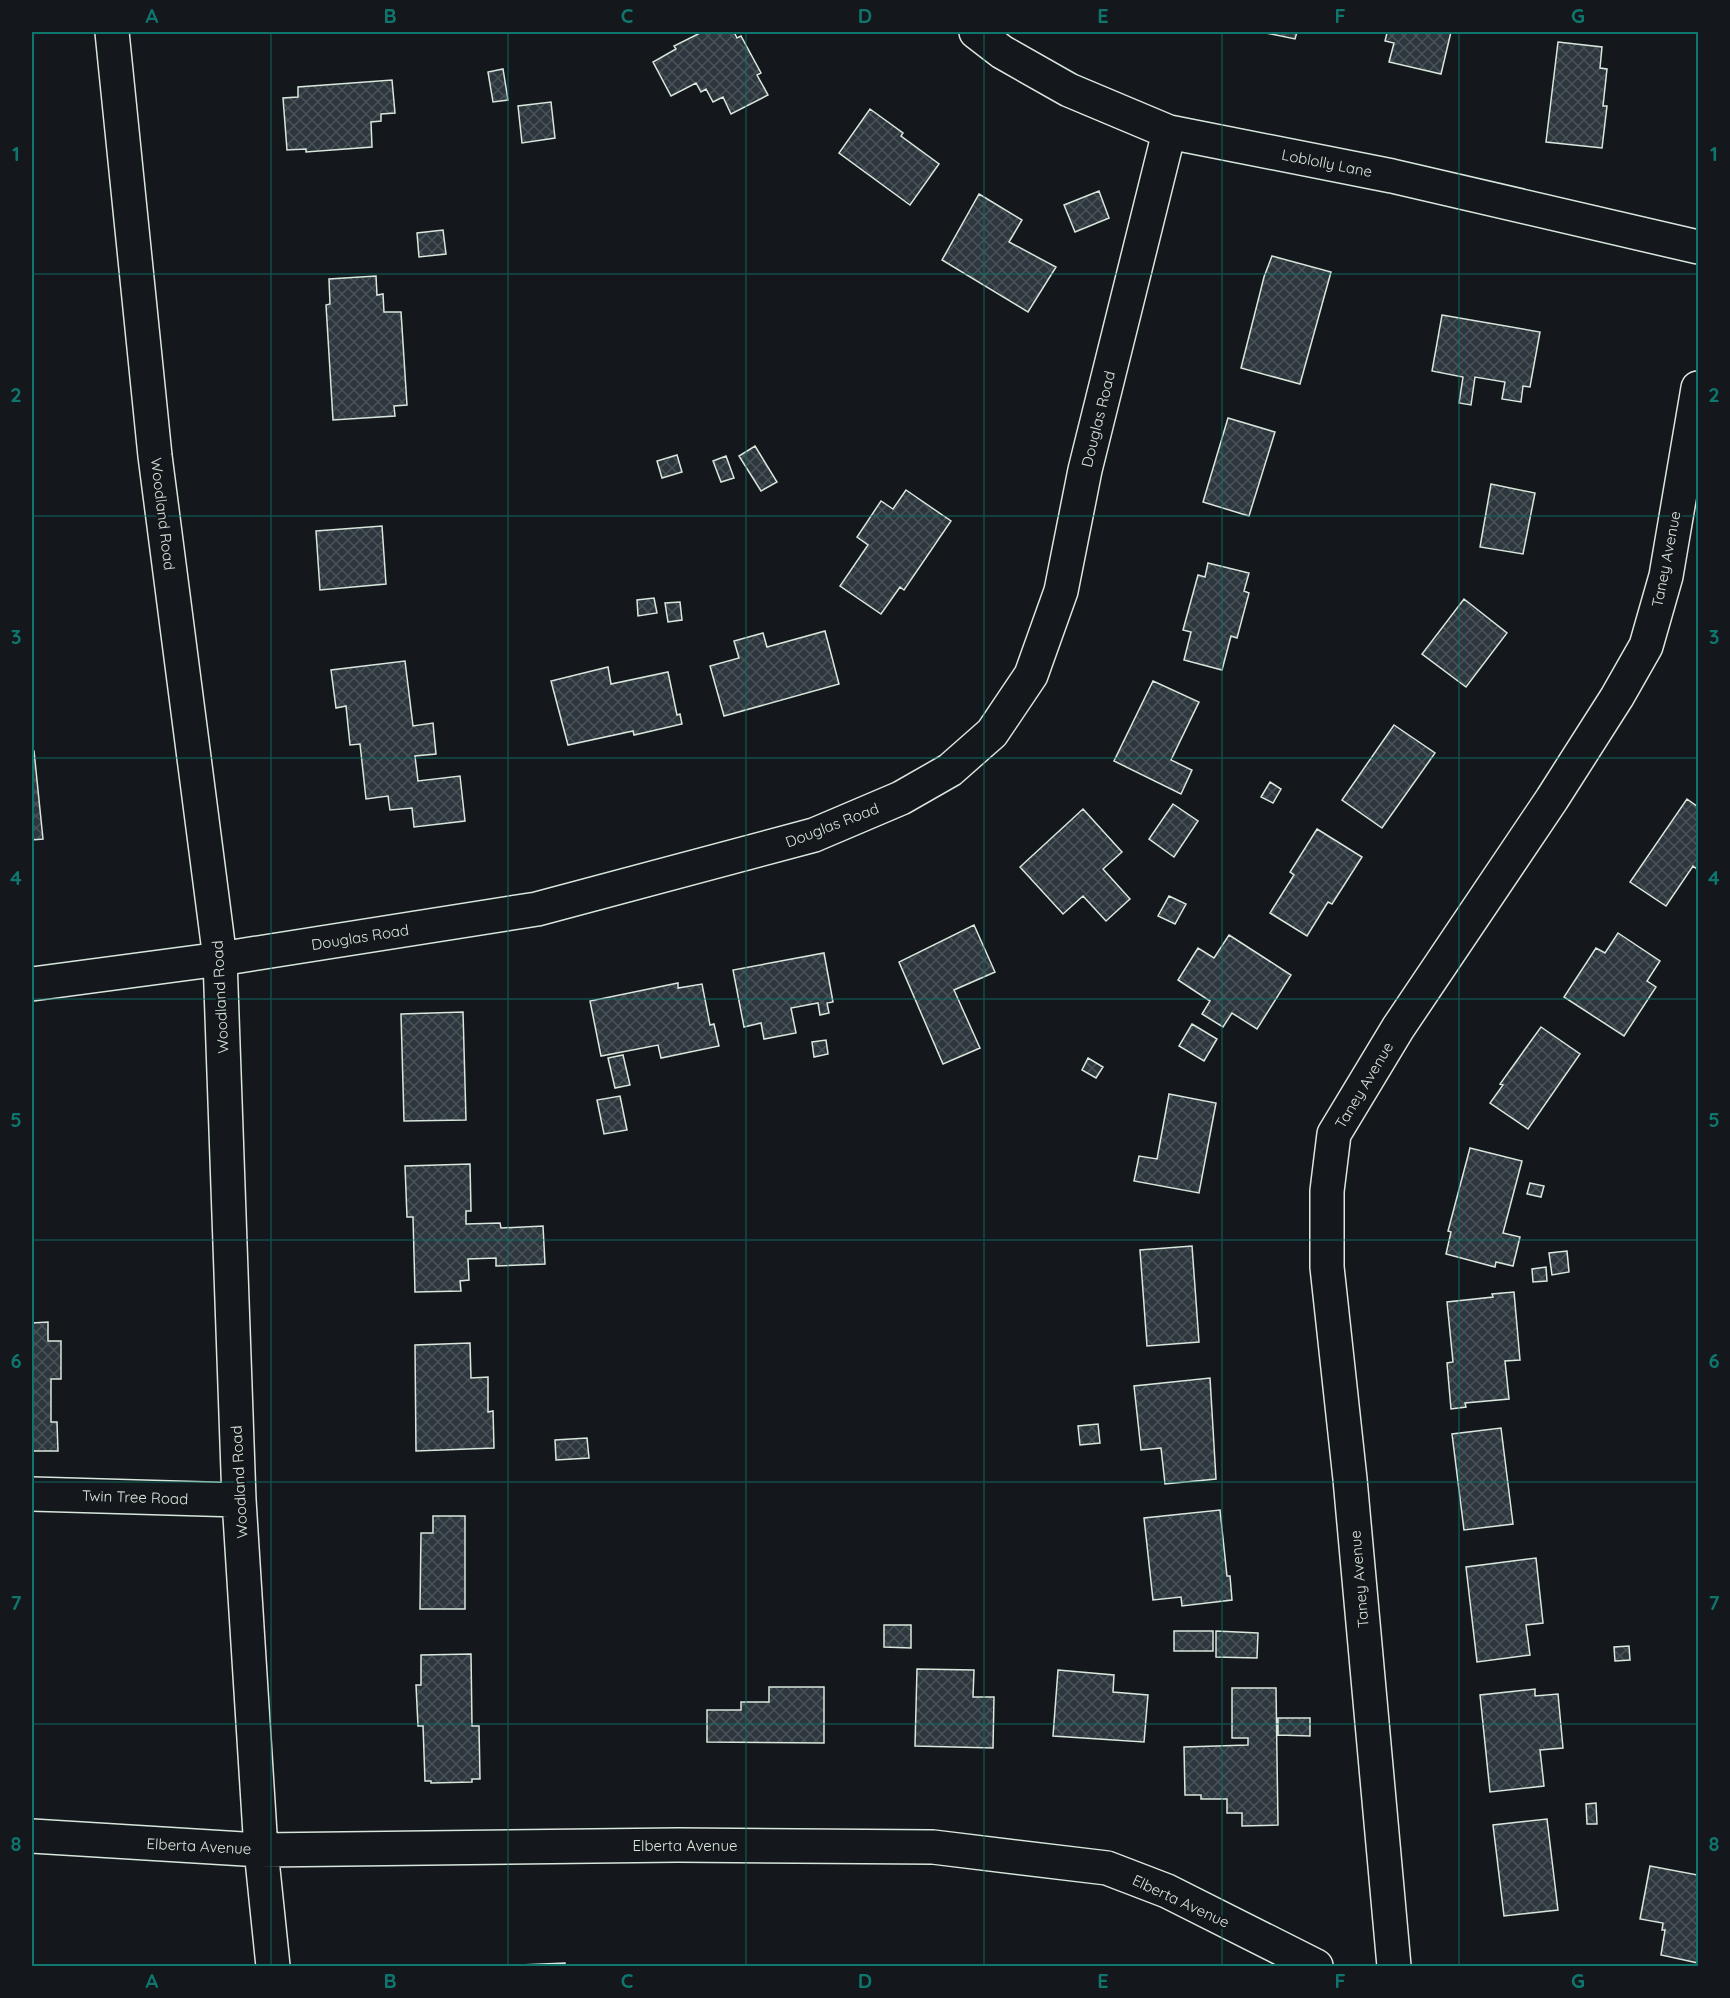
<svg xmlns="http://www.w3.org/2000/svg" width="1730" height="1998" font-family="Quicksand,sans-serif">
<defs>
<pattern id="building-cross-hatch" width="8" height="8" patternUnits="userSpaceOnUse" patternTransform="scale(1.5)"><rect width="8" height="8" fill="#2c363c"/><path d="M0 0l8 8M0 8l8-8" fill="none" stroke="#4a5358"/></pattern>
</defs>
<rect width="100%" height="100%" fill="#14181c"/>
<path fill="url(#building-cross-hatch)" stroke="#d8e6dc" stroke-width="1.5" d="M702 32H734L737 38 741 36 761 73 757 75 768 95 731 114 723 97 713 102 706 89 701 92 696 83 671 96 653 62 676 49 674 46Z
M1261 32H1297L1295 39Z
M1379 32H1451L1441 74 1389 62 1394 43 1385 41 1387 33Z
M1558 42 1602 47 1600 68 1607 69 1603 106H1607L1602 148 1546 142Z
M503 69 508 100 493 102 488 72Z
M392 80 395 113 381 114V121L371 122 372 147 306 152V149L287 150 283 98 298 97V87Z
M551 102 555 138 522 143 518 106Z
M870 109 903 133 901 136 939 164 910 205 839 153Z
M1099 191 1109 218 1075 232 1064 205Z
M979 194 1022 220 1009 242 1056 267 1028 312 942 260Z
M443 230 446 254 419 257 417 233Z
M1272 256 1331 272 1300 384 1241 368 1264 277Z
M376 276 377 295 383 294 384 312H401L407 405 394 406 395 416 333 420 326 305 330 304 329 279Z
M1442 315 1540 332 1530 387 1523 386 1521 402 1502 399 1505 382 1475 377 1471 405 1459 403 1463 377 1432 371Z
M1228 418 1275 432 1249 516 1203 502Z
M755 446 777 482 761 491 739 456Z
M677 455 682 472 662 478 657 461Z
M726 456 734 478 721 482 713 461Z
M1491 484 1535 493 1523 554 1480 547Z
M906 490 951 521 904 590 900 587 881 614 840 586 868 545 857 537 881 501 893 509Z
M382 526 386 584 320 590 316 531Z
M1208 563 1249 573 1244 591 1249 593 1237 638 1231 636 1222 670 1184 660 1191 632 1183 630 1198 575 1205 577Z
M654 598 657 613 638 616 637 600Z
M1464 599 1507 633 1466 687 1422 654Z
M680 602 682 620 668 622 665 603Z
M825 631 839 684 724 716 710 666 739 658 734 641 763 633 767 647Z
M405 661 413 726 433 723 436 754 415 756 418 781 460 776 465 821 414 827 412 808 390 810 388 796 366 799 360 744 350 745 346 706 336 708 331 670Z
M608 667 611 684 668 672 677 715 680 714 682 724 634 735 633 731 568 745 551 681Z
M1153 681 1199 702 1171 760 1192 770 1181 794 1114 761Z
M1394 725 1435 753 1382 828 1342 800Z
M32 751H34L43 839 32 840Z
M1270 782 1281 789 1273 803 1261 797Z
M1687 799 1698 807V870L1693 866 1666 906 1630 882Z
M1173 804 1198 821 1174 857 1149 839Z
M1083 809 1122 852 1103 869 1130 899 1106 921 1083 896 1063 914 1020 867Z
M1317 829 1362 857 1332 904 1328 902 1307 936 1270 913 1294 875 1290 872Z
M1169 896 1186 904 1175 924 1158 916Z
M974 925 995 972 954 990 980 1048 943 1064 899 962Z
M1618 933 1660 961 1647 981 1656 987 1624 1036 1564 997 1596 948 1605 953Z
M1229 935 1291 975 1257 1029 1232 1013 1223 1027 1202 1014 1210 1001 1178 980 1198 948 1214 958Z
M824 953 833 1002 827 1003 829 1013 820 1015 818 1003 791 1008 796 1033 764 1039 761 1023 744 1027 733 970Z
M678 983V988L702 984 710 1025 714 1024 719 1046 661 1058 658 1045 601 1056 590 1001Z
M463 1012 466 1120 404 1121 401 1014Z
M1192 1024 1217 1039 1204 1061 1179 1046Z
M1541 1027 1580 1054 1528 1129 1490 1103 1503 1085 1500 1084Z
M826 1040 828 1054 814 1057 812 1042Z
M623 1055 630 1085 615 1088 608 1058Z
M1088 1058 1103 1067 1096 1078 1082 1070Z
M1169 1094 1216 1103 1199 1193 1134 1181 1139 1156 1157 1159Z
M620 1096 627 1130 604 1134 597 1100Z
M1470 1148 1522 1161 1503 1233 1520 1237 1513 1266 1496 1262 1495 1267 1446 1254 1451 1232 1448 1231Z
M470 1164 471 1211H466V1224L500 1223 501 1228 543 1226 545 1264 496 1266V1258L468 1259 469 1280 460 1281 461 1291 415 1292 413 1217H407L405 1166Z
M1530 1183 1544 1186 1541 1197 1527 1194Z
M1192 1246 1199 1342 1147 1346 1140 1250Z
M1567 1251 1569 1272 1552 1275 1549 1253Z
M1546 1267 1547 1281 1533 1282 1532 1269Z
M1514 1292 1520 1360 1505 1361 1509 1399 1465 1403 1466 1407 1451 1409 1447 1363 1453 1362 1447 1302 1493 1297 1492 1294Z
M48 1322V1341H61V1379H51V1422H57L58 1451H32V1323Z
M470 1343 471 1378 488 1377V1412L493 1411 494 1448 416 1451 415 1345Z
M1210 1378 1216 1479 1165 1484 1161 1448 1141 1450 1134 1386Z
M1098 1424 1100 1443 1080 1445 1078 1426Z
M1501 1428 1513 1524 1464 1530 1452 1434Z
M587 1438 589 1458 556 1460 555 1440Z
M1220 1510 1227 1576H1230L1232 1600 1182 1606 1181 1597 1153 1600 1144 1518Z
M433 1516H465V1609H420L421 1533H433Z
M1536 1558 1543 1623 1526 1625 1530 1655 1477 1662 1466 1567Z
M884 1625H911V1648L884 1647Z
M1174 1631H1213V1651H1174Z
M1216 1631 1258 1633 1257 1658 1216 1657Z
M1629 1646 1630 1660 1615 1661 1614 1647Z
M471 1654 472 1726H479L480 1779H472V1782L431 1783V1781H425L423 1726H418L416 1685H421V1655Z
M917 1669 974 1670 973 1697H994L993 1748 915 1746Z
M1058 1670 1114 1675 1113 1692 1148 1695 1144 1742 1053 1736Z
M769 1687H824V1743L707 1742V1710H741V1702H769Z
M1232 1688H1276L1278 1825 1242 1826V1813H1227V1799H1201V1795H1185L1184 1747 1248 1745V1738H1232Z
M1535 1689V1696L1558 1694 1563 1748 1540 1750 1544 1786 1490 1792 1480 1695Z
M1278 1718H1310V1736L1278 1735Z
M1596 1803 1597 1824H1587L1586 1804Z
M1547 1819 1558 1910 1504 1916 1493 1825Z
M1650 1866 1698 1875V1963L1661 1955 1665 1930H1662L1663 1923 1640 1919Z
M565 1963V1966H520V1965Z"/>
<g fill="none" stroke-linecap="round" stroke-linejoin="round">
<g stroke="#d8e6dc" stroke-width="36">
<path id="street" d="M112 32 155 456 220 959 239 1500 261 1850 273 1966
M976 32 1002 52 1069 90 1169 132 1392 176 1698 247
M32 984 220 959 537 909 814 835 901 798 950 770 992 733 1031 675 1061 591 1085 470 1169 132
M32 1494 239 1500
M32 1836 261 1850 678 1845 933 1847 1107 1868 1167 1891 1316 1966
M1394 1966 1350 1479 1327 1267V1191L1334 1134 1398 1028 1552 799 1617 697 1646 646 1666 576 1698 388"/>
</g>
<use href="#street" stroke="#14181c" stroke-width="33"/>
</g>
<path fill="none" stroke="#0f766e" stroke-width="1.5" stroke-opacity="0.55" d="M271 32V1966M508 32V1966M746 32V1966M984 32V1966M1222 32V1966M1459 32V1966M32 274H1698M32 516H1698M32 758H1698M32 999H1698M32 1240H1698M32 1482H1698M32 1724H1698"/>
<g text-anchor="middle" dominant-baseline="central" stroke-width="4.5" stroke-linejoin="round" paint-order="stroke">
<g font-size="15" fill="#d8e6dc" stroke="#14181c">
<text transform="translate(1327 163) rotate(11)">Loblolly Lane</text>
<text transform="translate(1098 419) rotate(-76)">Douglas Road</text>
<text transform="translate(163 514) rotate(83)">Woodland Road</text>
<text transform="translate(1666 559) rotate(-79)">Taney Avenue</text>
<text transform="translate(832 825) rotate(-21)">Douglas Road</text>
<text transform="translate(360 937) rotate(-9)">Douglas Road</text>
<text transform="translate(220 997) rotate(-93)">Woodland Road</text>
<text transform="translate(1364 1085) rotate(-59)">Taney Avenue</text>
<text transform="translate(239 1482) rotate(-93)">Woodland Road</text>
<text transform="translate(135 1497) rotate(2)">Twin Tree Road</text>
<text transform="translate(1359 1579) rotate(-95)">Taney Avenue</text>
<text x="685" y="1845">Elberta Avenue</text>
<text transform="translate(199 1846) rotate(3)">Elberta Avenue</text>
<text transform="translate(1181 1901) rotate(25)">Elberta Avenue</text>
</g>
</g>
<rect width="1730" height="1998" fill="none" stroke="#14181c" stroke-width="66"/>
<rect x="33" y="33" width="1664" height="1932" fill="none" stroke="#0f766e" stroke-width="2"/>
<g font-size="20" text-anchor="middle" font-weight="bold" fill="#0f766e">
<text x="152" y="23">A</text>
<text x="390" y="23">B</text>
<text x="627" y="23">C</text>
<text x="865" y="23">D</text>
<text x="1103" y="23">E</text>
<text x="1340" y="23">F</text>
<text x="1578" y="23">G</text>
<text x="16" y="161">1</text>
<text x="1714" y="161">1</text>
<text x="16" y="402">2</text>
<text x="1714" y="402">2</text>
<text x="16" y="644">3</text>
<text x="1714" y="644">3</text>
<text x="16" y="885">4</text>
<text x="1714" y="885">4</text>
<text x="16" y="1127">5</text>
<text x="1714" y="1127">5</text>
<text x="16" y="1368">6</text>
<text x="1714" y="1368">6</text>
<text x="16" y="1610">7</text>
<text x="1714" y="1610">7</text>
<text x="16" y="1851">8</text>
<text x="1714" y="1851">8</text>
<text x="152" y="1988">A</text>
<text x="390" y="1988">B</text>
<text x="627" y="1988">C</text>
<text x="865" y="1988">D</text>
<text x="1103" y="1988">E</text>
<text x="1340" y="1988">F</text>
<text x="1578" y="1988">G</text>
</g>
</svg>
